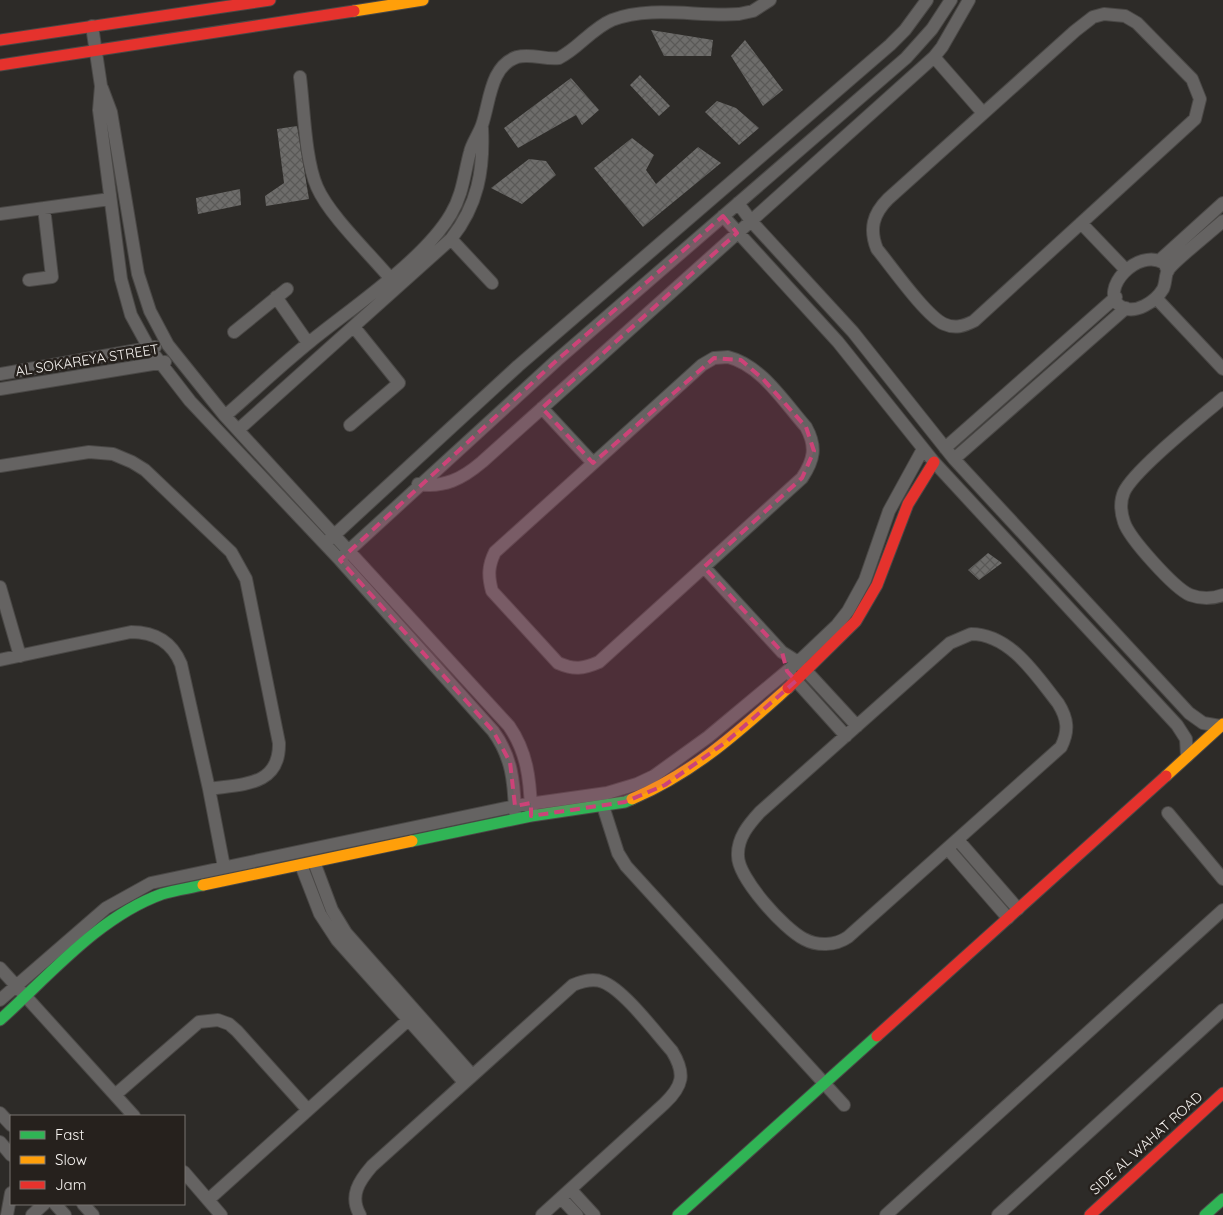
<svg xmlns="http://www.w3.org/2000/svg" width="1223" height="1215" font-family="Quicksand,sans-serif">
<defs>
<pattern id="building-cross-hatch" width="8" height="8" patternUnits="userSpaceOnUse" patternTransform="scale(1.25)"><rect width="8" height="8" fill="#6e6d6b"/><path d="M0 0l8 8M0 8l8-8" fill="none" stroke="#5a5957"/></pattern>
</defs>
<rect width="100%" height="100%" fill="#2d2b28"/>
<path fill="url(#building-cross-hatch)" d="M651 30 713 40 711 56H664Z
M745 40 783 90 763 106 731 56Z
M640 75 670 106 659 116 630 85Z
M571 78 599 110 582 125 576 115 518 148 504 128Z
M717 101 736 108 759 128 739 145 705 112Z
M297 126 309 199 266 206 265 196 284 183 277 129Z
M632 138 654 155 646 170 656 184 698 147 721 163 643 227 594 168Z
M529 159 546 161 556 175 522 204 491 188Z
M240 189 241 205 198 214 196 198Z
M988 553 1002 563 979 580 968 570Z"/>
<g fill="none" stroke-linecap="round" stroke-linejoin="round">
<g stroke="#4a4846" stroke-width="14">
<path id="street" d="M1104 14 1125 16 1137 23 1192 79 1200 99 1195 119 974 321C964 326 955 329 944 324 926 316 891 266 877 249 869 229 873 214 888 199L1075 31 1093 17Z
M92 26 101 86 99 110 121 279 131 315 149 348 190 401 340 560 493 731C512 757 514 782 515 812
M934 57 983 113
M300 77C304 108 305 160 317 187 329 215 370 254 390 278
M102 88 111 112 138 274 150 311 168 345 225 416 509 726C527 752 530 779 531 810
M738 203 751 221 853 332 954 459 1189 713 1203 723 1220 726
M0 214 110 199
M723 216 838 342 934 462 1177 725 1186 739 1187 756
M1081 223 1126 270
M451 239 492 283
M1160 260 1223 203
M1168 271 1164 263C1137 247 1099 290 1120 306 1135 316 1156 301 1163 289 1166 283 1165 275 1168 270 1174 261 1212 231 1223 221
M29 280 52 277 44 208
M276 297 308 343
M1156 298 1223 369
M234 332 287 289
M728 357C761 365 784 402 806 427 817 447 814 460 802 478L599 662C583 669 574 670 558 663L492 591C488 576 488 566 495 552L702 365 714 358Z
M0 374 155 347
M0 389 165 362
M1223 398C1201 417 1134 470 1124 492 1120 501 1121 513 1124 522 1129 538 1174 588 1190 595 1201 599 1212 599 1223 595
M542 408 593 463
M225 416C254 391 281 365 311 341 353 307 425 259 451 214 463 194 464 174 470 152 472 143 479 134 482 125 490 102 490 66 517 57 531 53 545 60 559 58 578 49 591 29 612 20 651 5 698 17 739 14L753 11 770 0
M350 425 399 383 354 327
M238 430 451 239C478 205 484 170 482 128
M945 448 1116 297
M954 459 1126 308
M0 466 89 452 113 454 132 462 145 470 231 552 246 579 279 743C280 786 243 784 209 789
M418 484C444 488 462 479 482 462L934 57 942 47 969 0
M330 539 518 366 890 45 905 30 927 0
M345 554 557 360 906 58 932 29 951 0
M704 567 782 652 798 662 857 726
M0 587 20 656
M971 634C1010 634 1036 675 1058 703 1068 719 1069 731 1061 747L848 937C835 946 817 946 804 939 784 929 738 878 738 856 737 838 749 824 760 812L950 643Z
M0 660 131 632C155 632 172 642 181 664L209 789 224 867
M791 675 846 736
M603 806 618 853 626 866 844 1105
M1168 813 1223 879
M958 840 1018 909
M948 849 1008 918
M314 862 332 910 346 933 472 1075
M301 865 320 914 337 940 464 1082
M0 968 134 1116
M0 1000 106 908 151 883 515 806 607 793 637 784 654 776 708 737 798 662 837 625 848 611 865 580 889 511 923 449
M115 1095 199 1022 218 1020 229 1024 237 1031 308 1110
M0 1113 11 1125
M0 1142 11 1155
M184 1172 221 1215
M571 1190 594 1215
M561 1198 577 1215
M208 1200 407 1021
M55 1204 65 1215
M83 1204 93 1215
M7 1215 11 1193
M32 1215 44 1204
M360 1215C349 1196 359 1181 372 1166L573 985C583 981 593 978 603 982 624 990 656 1033 672 1051 686 1074 683 1086 664 1104L542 1215
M886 1215 1223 910
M998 1215 1223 1010"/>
</g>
<g stroke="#4a4846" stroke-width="13">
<path id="fast" d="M412 841 531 816 625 802 632 799
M0 1020C49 976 98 917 162 894 175 890 190 888 203 885
M678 1215 877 1036
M1205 1215 1223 1199"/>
</g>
<g stroke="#4a4846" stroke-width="13">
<path id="slow" d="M354 11 423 0
M1166 776 1223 724
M632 799C695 772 737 733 788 688
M203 885 412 841"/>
</g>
<g stroke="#4a4846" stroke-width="13">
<path id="jam" d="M0 40 270 0
M0 65 354 11
M788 688 856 621 877 585 908 504 934 462
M877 1036 1166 776
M1090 1215 1223 1093"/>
</g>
<use href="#street" stroke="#656362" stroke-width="12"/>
<use href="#fast" stroke="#30b455" stroke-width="11"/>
<use href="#slow" stroke="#ff9f0a" stroke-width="11"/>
<use href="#jam" stroke="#e5322d" stroke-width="11"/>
</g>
<path fill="#cc4378" fill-opacity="0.2" stroke="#cc4378" stroke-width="4" stroke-dasharray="10 6" stroke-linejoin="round" d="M723 216 737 233 542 408 593 463 714 358 741 360 763 379 806 427 814 451 802 478 704 567 782 652 787 671 796 681 726 742 665 785 625 802 531 816V803L515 806 510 762 493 731 340 560 557 360Z"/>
<g text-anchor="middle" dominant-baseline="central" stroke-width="5" stroke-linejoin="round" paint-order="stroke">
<g font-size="14" fill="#f4f1ee" stroke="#26211d">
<text transform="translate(87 360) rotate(-9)">AL SOKAREYA STREET</text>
<text transform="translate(1146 1143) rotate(-42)">SIDE AL WAHAT ROAD</text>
</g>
</g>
<rect x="10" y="1115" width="175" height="90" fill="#26211d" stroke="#787471"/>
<rect x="20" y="1131" width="25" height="8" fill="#30b455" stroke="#787471"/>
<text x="55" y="1140" font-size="15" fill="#f4f1ee">Fast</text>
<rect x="20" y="1156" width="25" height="8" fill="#ff9f0a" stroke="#787471"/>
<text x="55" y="1165" font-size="15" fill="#f4f1ee">Slow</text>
<rect x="20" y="1181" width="25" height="8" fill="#e5322d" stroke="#787471"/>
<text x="55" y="1190" font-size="15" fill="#f4f1ee">Jam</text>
</svg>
